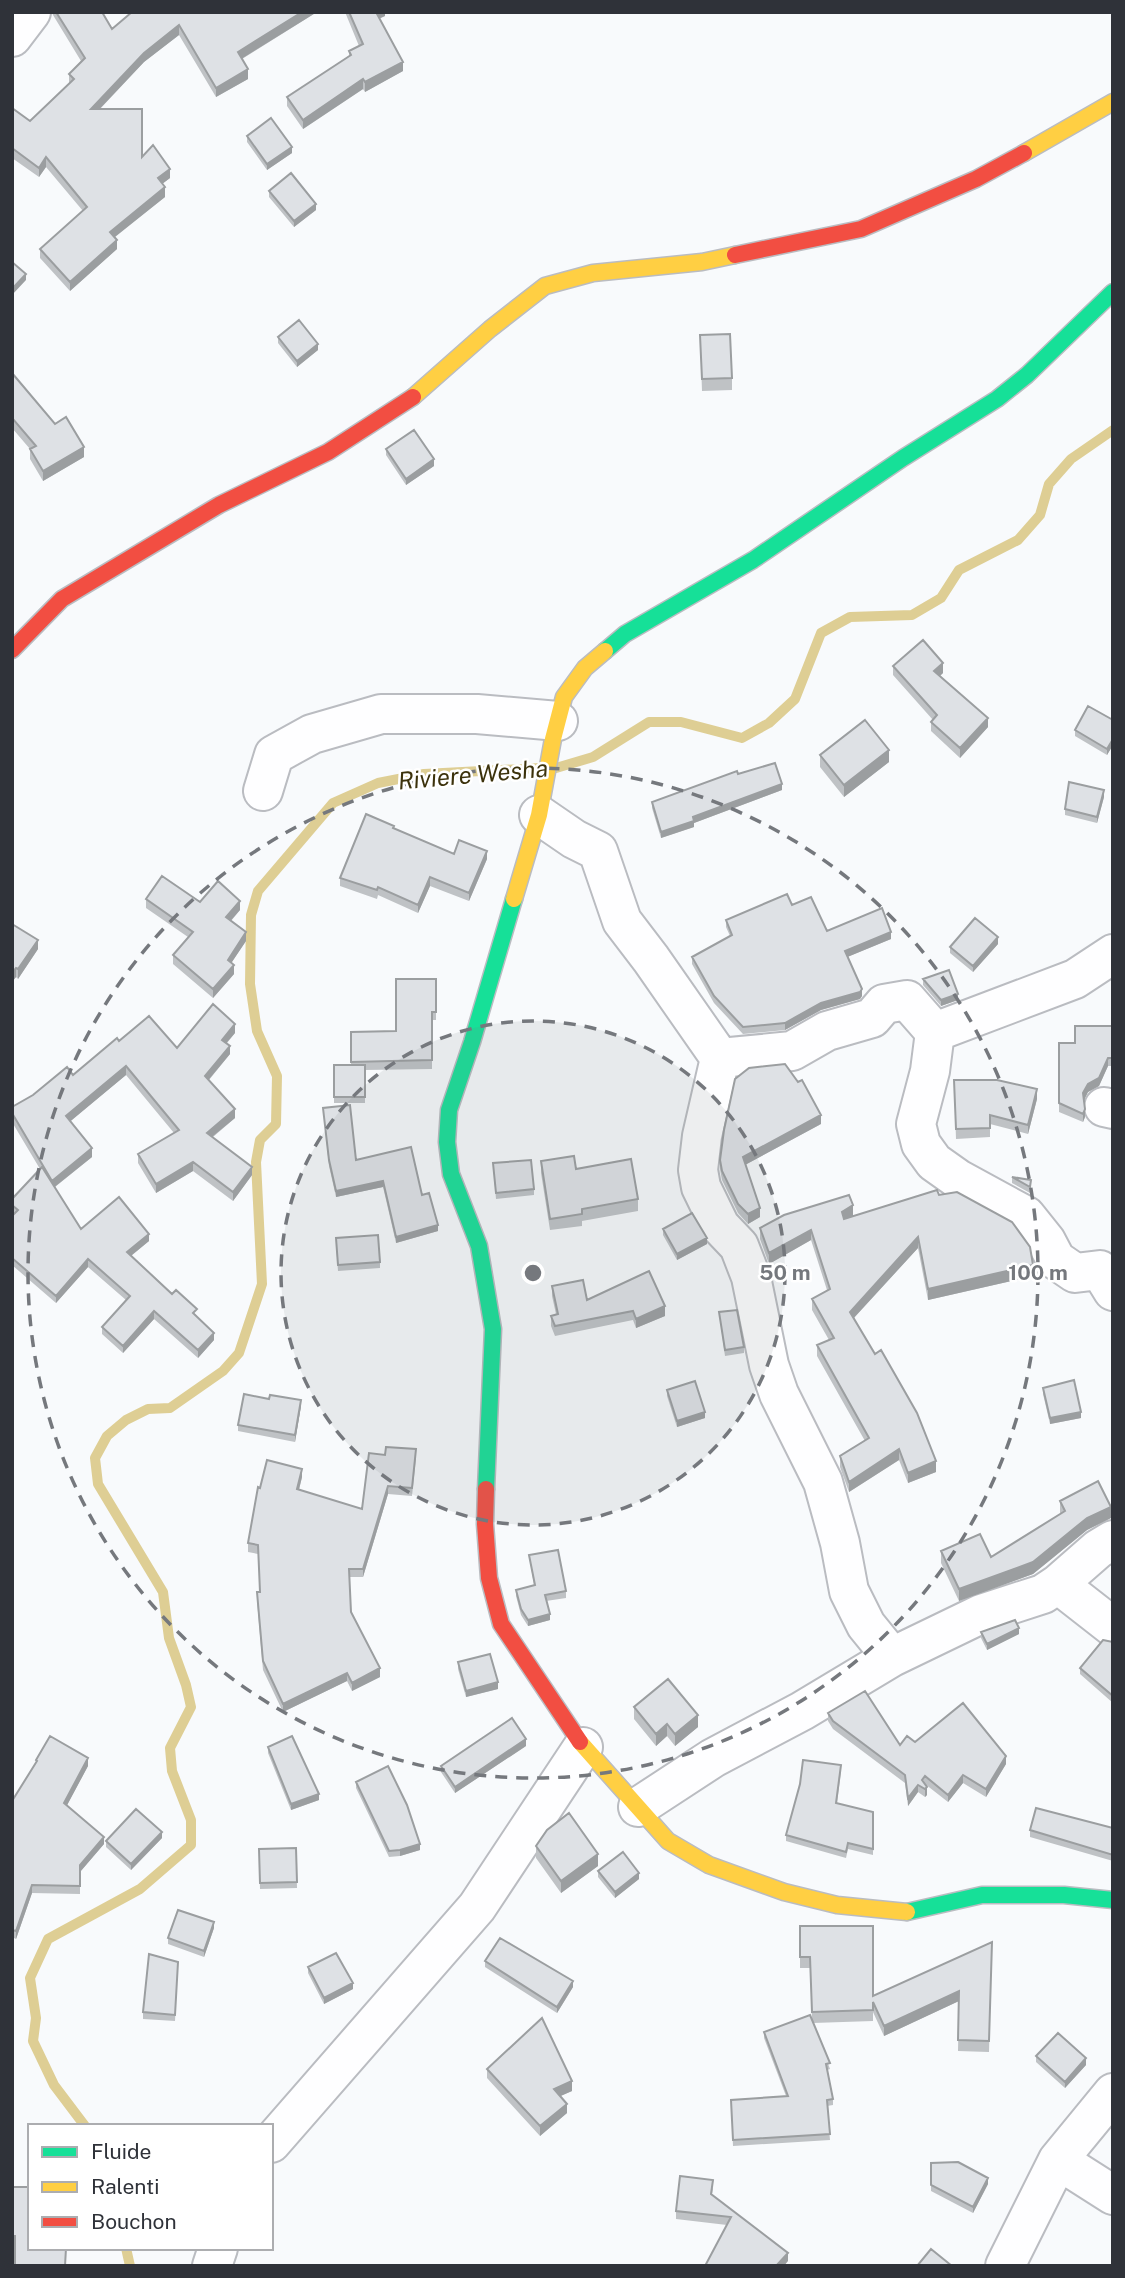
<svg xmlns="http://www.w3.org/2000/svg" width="1125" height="2278" font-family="'Public Sans',sans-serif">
<rect width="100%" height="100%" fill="#f8fafc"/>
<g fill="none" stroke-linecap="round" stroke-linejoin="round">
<path stroke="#dece94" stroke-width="10" d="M556 768 593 757 649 722H681L742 738 769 723 795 699 821 633 850 617 912 615 941 598 959 570 1018 540 1040 515 1049 484 1071 459 1113 430
M85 2126 54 2085 33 2041 36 2018 30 1978 48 1939 140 1889 191 1845V1820L172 1771 170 1748 191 1707 186 1685 169 1638 163 1592 98 1484 95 1458 107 1436 126 1420 148 1409 170 1408 223 1371 239 1353 262 1284 256 1162 260 1140 276 1124 277 1076 257 1031 250 984 251 915 258 891 333 803 378 783 424 774 540 768
M126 2248 130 2266"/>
<g stroke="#babcc1" stroke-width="42">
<path id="street" d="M12 37 31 12
M263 791 274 755 312 734 381 714H477L558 721
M539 815 574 839 598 851 622 921 651 959 720 1058
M935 1032 930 1071 916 1124 921 1144 934 1162 958 1179 1026 1216 1046 1241 1056 1260 1075 1273 1100 1270 1113 1291
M1104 1107 1113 1109
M1058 1584 1113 1627
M892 1657 866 1625 849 1591 840 1543 823 1482 779 1394 769 1365 751 1277 739 1246 720 1226 701 1187 698 1170 702 1136 720 1058 792 1051 827 1031 872 1018 884 1004 907 1000 935 1032 1075 979 1113 954
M638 1807 713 1758 802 1711 892 1657 981 1614 1043 1594 1058 1584 1098 1549 1113 1540
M271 2143 477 1907 583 1747
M1058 2160 1113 2195
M212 2266 218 2248
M1005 2266 1058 2160 1113 2093"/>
</g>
<g stroke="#babcc1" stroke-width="19">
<path id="fast" d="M605 651 625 634 753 560 903 458 997 399 1027 375 1113 292
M486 1489 493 1329 479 1246 451 1174 447 1142 449 1110 472 1042 514 899
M907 1912 982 1895H1064L1113 1900"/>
</g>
<g stroke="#babcc1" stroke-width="19">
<path id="slow" d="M1024 153 1113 102
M413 397 490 329 545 286 593 273 702 262 735 255
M514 899 539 815 553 739 564 697 585 668 605 651
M580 1742 668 1841 709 1865 784 1892 837 1905 907 1912"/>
</g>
<g stroke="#babcc1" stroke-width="19">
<path id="jam" d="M735 255 861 229 976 179 1024 153
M12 650 62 599 219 505 328 452 413 397
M486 1489 485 1524 489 1578 501 1624 580 1742"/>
</g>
<use href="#street" stroke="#fefeff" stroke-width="38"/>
<use href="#fast" stroke="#16e098" stroke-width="16"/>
<use href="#slow" stroke="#ffcf43" stroke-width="16"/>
<use href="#jam" stroke="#f24e42" stroke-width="16"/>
</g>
<path fill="#bfc2c5" d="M52 12H102L112 29 317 12 242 59 248 79 216 97 179 35 144 62 100 109 142 157 170 178 162 184 165 197 114 237 117 249 70 291 40 258V249L83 211 46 167 39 177 12 158V108L30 121 69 84V74L81 61 53 15Z
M345 12H385V16L379 19 403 71 365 92 363 89 303 129 287 106V97L349 56V51L359 46Z
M247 136 292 153 267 170 247 142Z
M269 191 316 210 294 227 269 197Z
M700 335 732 378V390L702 391Z
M278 337 318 350 297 367 278 343Z
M12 373 55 424 84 457 43 481 30 459V449L12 428Z
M386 449 434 466 406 485 386 455Z
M893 666 943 673 940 676 988 727 960 758 931 731V722L933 720 893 675Z
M1113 720V745L1107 755 1075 736V730Z
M820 755 889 762 844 797 820 767Z
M782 790 694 823V827L661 838 652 808V802Z
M1104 797 1097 823 1065 815V809Z
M394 828 454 854 487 859 469 901 430 886 418 913 378 895 377 899 340 886V878Z
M146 899 200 902 240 910 231 921 246 941 231 963 234 974 213 998 173 964V955L188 937 146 908Z
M792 905 827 931 891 939 847 957 862 996 860 999 821 1010 785 1030 743 1034 714 1003 692 964V957L730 936 726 927V920Z
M12 924 38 949 18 979 16 977 12 982Z
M998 944 973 972 950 953V947Z
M436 979V1020H432V1069L365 1070V1103H334V1065H351V1032L396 1031Z
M923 979 958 1000 941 1006 923 985Z
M1113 1026V1066H1108L1099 1086 1088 1092 1084 1100 1085 1117 1083 1122 1059 1112V1043H1075Z
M235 1033 227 1043 230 1054 209 1080 235 1118 213 1137 252 1175 233 1201 193 1171 156 1193 138 1163V1154L174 1133 126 1075 70 1121 92 1157 55 1187 81 1229 149 1241 131 1256 197 1316 196 1317 214 1340 198 1358 154 1319 123 1353 102 1334V1327L126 1300 88 1267 56 1303 12 1265 15 1214 12 1212V1199L40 1169 12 1122V1107L73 1075 119 1041 177 1048Z
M954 1080 1037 1099 1028 1134 990 1124V1137L956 1139Z
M323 1108 356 1160 422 1195 438 1231 396 1243 383 1187 336 1197 329 1166Z
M821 1124 745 1165 760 1217 748 1224 738 1213 722 1180 720 1169V1160Z
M541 1161 576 1169 638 1199V1211L582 1221V1226L550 1230 541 1173Z
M493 1163 534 1189V1195L496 1199Z
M1012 1177 1031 1186 1030 1193 1012 1183Z
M939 1195 1033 1276 928 1300 918 1248 854 1318 936 1472 908 1483 899 1460 849 1492 840 1467V1456L865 1441 817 1356V1345L829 1340 812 1310V1299L827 1290 811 1240 769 1264 760 1239V1228L853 1216Z
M663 1229 707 1244 677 1260 663 1235Z
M336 1244 380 1262V1268L338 1271Z
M552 1286 587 1300 665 1316 636 1328 633 1320 555 1336 551 1326V1316L556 1314 552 1296Z
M719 1312 744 1347V1353L725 1356Z
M1043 1388 1081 1418 1050 1424 1043 1394Z
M667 1390 705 1418 677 1427 667 1396Z
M269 1399 301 1406 295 1442 238 1431V1425Z
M416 1458 412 1496 388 1494 363 1577H349L351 1612 380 1677 352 1691 347 1681 283 1712 263 1670 257 1601V1592H260L258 1554 248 1552V1543L260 1488 302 1477 299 1490 362 1509Z
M1060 1501 1111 1518 1087 1530 1033 1574 959 1601 941 1563V1551L991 1557 1060 1514Z
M529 1555 566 1591V1598L546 1601 550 1620 528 1626 521 1615 516 1596V1590L534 1585Z
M981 1632 1019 1634 987 1650 981 1638Z
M1113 1642V1703L1080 1674V1668L1111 1643Z
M458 1662 498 1689 466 1697 458 1669Z
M634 1707 698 1727 675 1746 667 1736 656 1746 634 1719Z
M828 1713 900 1745 915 1742 1006 1764 986 1797 963 1783 948 1802 925 1784 927 1795 925 1797 918 1792 908 1806 905 1783 833 1729 828 1721Z
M526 1746 455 1793 441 1772V1766Z
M268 1747 319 1800 291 1810 268 1753Z
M36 1760 88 1766 67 1805 104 1844 80 1872V1894L32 1893 16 1939 12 1937V1801L36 1763Z
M841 1771 837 1803 873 1812V1855L848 1849 846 1858 786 1841V1835Z
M356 1782 420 1850 400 1856 389 1857 356 1788Z
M1113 1828V1861L1030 1837V1830Z
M162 1838 131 1870 106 1847V1841Z
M536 1846 598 1866 561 1893 536 1858Z
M296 1848 297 1888 260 1889 259 1849Z
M598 1871 639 1879 615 1898 598 1877Z
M800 1926 873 1996 992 1942 989 2052 958 2051 959 2001 884 2036 873 2012V2021L813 2023 830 2069 827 2070 833 2099V2105L827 2106 830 2140 733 2146 731 2100 786 2096 764 2038V2032L812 2020 810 1968H800Z
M214 1928 204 1957 168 1944V1938Z
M485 1961 573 1987 557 2013 485 1967Z
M178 1962 175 2021 143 2019V2012Z
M308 1967 353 1989 324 2004 308 1973Z
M1036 2056 1086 2065 1065 2088 1036 2062Z
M487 2069 572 2091 560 2096 567 2113 540 2136 487 2078Z
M931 2163 988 2184 973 2213 931 2191Z
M713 2188 712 2195 788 2261 727 2225 676 2219V2211Z"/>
<path fill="#9b9ea0" d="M302 12H317L238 61V52Z
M375 12H385V16L375 20Z
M179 25V35L144 62 91 118V109L144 53Z
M403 62V71L365 92V82Z
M248 69V79L216 97V88Z
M363 79V89L303 129V120Z
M292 147V153L267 170V164Z
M46 157V167L39 177V168Z
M170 169V178L158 187V178Z
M165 187V197L110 241V232Z
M316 204V210L294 227V221Z
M117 240V249L70 291V282Z
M26 274V280L12 295V289Z
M318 344V350L297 367V361Z
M84 447V457L43 481V471Z
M434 459V466L406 485V479Z
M943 663V673L934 681V671Z
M988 718V727L960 758V748Z
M1113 739V745L1107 755V749Z
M889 750V762L844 797V785Z
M782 784V790L694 823V827L661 838V832L693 817Z
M1104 790V797L1097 823V817Z
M487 851V859L469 901V893Z
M430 877V886L418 913V905Z
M240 901V910L226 926V917Z
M246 932V941L228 968V960Z
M891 932V939L845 958V951Z
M998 937V944L973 972V966Z
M38 940V949L18 979V969Z
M234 965V974L213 998V989Z
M16 968V977L12 982V973Z
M862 989V996L860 999 821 1010 785 1030V1023L821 1003Z
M958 994V1000L941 1006V1000Z
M235 1024V1033L222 1048V1040Z
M230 1046V1054L205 1084V1076Z
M1108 1058V1066L1099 1086 1088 1092 1083 1102V1093L1088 1084Z
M126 1066V1075L66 1125V1116Z
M1037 1089V1099L1028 1134V1125Z
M235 1109V1118L207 1141V1133Z
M1085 1109V1117L1083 1122V1114Z
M821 1115V1124L743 1166V1157Z
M92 1148V1157L52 1189V1181Z
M193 1162V1171L156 1193V1184Z
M252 1167V1175L233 1201V1192Z
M383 1181V1187L336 1197V1191Z
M853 1205V1216L842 1223V1212Z
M760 1208V1217L748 1224V1214Z
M438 1225V1231L396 1243V1237Z
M811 1230V1240L769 1264V1253Z
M149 1234V1241L127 1259V1252Z
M918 1237V1248L850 1322V1312Z
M707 1238V1244L677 1260V1254Z
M88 1259V1267L56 1303V1296Z
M1033 1265V1276L928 1300V1289Z
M665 1306V1316L636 1328V1319Z
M154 1311V1319L123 1353V1346Z
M214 1333V1340L198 1358V1350Z
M301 1400V1406L295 1442V1435Z
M705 1412V1418L677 1427V1421Z
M1081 1412V1418L1050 1424V1418Z
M899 1449V1460L849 1492V1482Z
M936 1461V1472L908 1483V1473Z
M302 1469V1477L297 1497V1489Z
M388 1486V1494L363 1577V1569Z
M1111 1507V1518L1087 1530 1033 1574 959 1601V1589L1087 1518Z
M550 1614V1620L528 1626V1620Z
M1019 1628V1634L987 1650V1644Z
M380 1668V1677L352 1691V1683Z
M347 1673V1681L283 1712V1704Z
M498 1682V1689L466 1697V1691Z
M698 1715V1727L675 1746V1734Z
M667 1724V1736L656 1746V1734Z
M526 1739V1746L455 1793V1787Z
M1006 1756V1764L986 1797V1789Z
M88 1758V1766L64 1811V1803Z
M963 1775V1783L948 1802V1795Z
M918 1785V1792L908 1806V1798Z
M927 1787V1795L925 1797V1789Z
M319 1794V1800L291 1810V1804Z
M162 1832V1838L131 1870V1864Z
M104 1837V1844L80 1872V1894V1865Z
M420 1844V1850L400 1856V1850Z
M598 1854V1866L561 1893V1881Z
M639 1873V1879L615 1898V1892Z
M32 1885V1893L16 1939V1931Z
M214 1922V1928L204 1957V1951Z
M573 1981V1987L557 2013V2007Z
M353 1983V1989L324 2004V1998Z
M959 1991V2001L884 2036V2026Z
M1086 2058V2065L1065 2088V2082Z
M572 2081V2091L554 2099V2089Z
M567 2104V2113L540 2136V2126Z
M988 2178V2184L973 2213V2207Z
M788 2253V2261L784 2266H776Z"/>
<path fill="#dee1e5" stroke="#9b9ea0" stroke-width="2" d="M56 12H102L112 29 132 12H302L238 52 248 69 216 88 179 25 144 53 91 109H142V157L153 145 170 169 158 178 165 187 110 232 117 240 70 282 40 249 87 207 46 157 39 168 12 148V108L30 121 74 79 69 74 85 58Z
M349 12H376L403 62 365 82 363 79 303 120 287 97 351 55 349 51 363 44Z
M271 118 292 147 267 164 247 136Z
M291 173 316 204 294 221 269 191Z
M12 262 26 274 12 289Z
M299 320 318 344 297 361 278 337Z
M730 334 732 378 702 379 700 335Z
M12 373 55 424 66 417 84 447 43 471 30 449 36 446 12 418Z
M414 430 434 459 406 479 386 449Z
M923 640 943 663 934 671 988 718 960 748 931 722 937 715 893 666Z
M1088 706 1113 720V739L1107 749 1075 730Z
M865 720 889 750 844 785 820 755Z
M775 763 782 784 693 817 694 821 661 832 652 802 737 771 738 774Z
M1069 782 1104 790 1097 817 1065 809Z
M366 814 394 826 393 828 454 854 459 840 487 851 469 893 430 877 418 905 378 887 377 890 340 878Z
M162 876 200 902 218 881 240 901 226 917 246 932 228 960 234 965 213 989 173 955 193 932 146 899Z
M787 894 792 905 811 897 827 931 882 908 891 932 845 951 862 989 860 992 821 1003 785 1023 743 1027 714 996 692 957 732 935 726 920Z
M975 918 998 937 973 966 950 947Z
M12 924 38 940 18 969 16 968 12 973Z
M949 970 958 994 941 1000 923 979Z
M396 979H436V1012H432V1060L351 1062V1032L396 1031Z
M213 1004 235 1024 222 1040 230 1046 205 1076 235 1109 207 1133 252 1167 233 1192 193 1162 156 1184 138 1154 179 1130 126 1066 66 1116 92 1148 52 1181 12 1113V1107L33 1095 67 1067 73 1075 117 1038 119 1041 149 1016 177 1048Z
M1075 1026H1113V1058H1108L1099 1078 1088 1084 1083 1093 1085 1109 1083 1114 1059 1103V1043H1075Z
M785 1064 798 1082 802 1080 821 1115 743 1157 760 1208 748 1214 738 1204 722 1171 720 1160 724 1130 735 1079 749 1068Z
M334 1065H365V1097H334Z
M954 1080H997L1037 1089 1028 1125 990 1115V1128L956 1129Z
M350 1105 356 1160 411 1147 422 1195 429 1193 438 1225 396 1237 383 1181 336 1191 329 1160 323 1108Z
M574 1156 576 1169 631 1159 638 1199 582 1209V1214L550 1219 541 1161Z
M531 1160 534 1189 496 1193 493 1163Z
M42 1167 81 1229 119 1197 149 1234 127 1252 172 1294 176 1290 197 1309 193 1313 214 1333 198 1350 154 1311 123 1346 102 1327 130 1296 88 1259 56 1296 12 1258V1216L18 1210 12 1205V1199Z
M1012 1177 1031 1180 1030 1187Z
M937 1190 939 1195 957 1192 1012 1222 1030 1247 1033 1265 928 1289 918 1237 850 1312 875 1354 881 1350 917 1413 936 1461 908 1473 899 1449 849 1482 840 1456 869 1438 817 1345 834 1338 812 1299 830 1289 811 1230 769 1253 760 1228 784 1215 849 1195 853 1205 842 1212 844 1219Z
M692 1213 707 1238 677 1254 663 1229Z
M378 1235 380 1262 338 1265 336 1238Z
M649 1271 665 1306 636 1319 633 1311 555 1326 551 1316 558 1314 552 1286 583 1280 587 1300Z
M737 1310 744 1347 725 1350 719 1312Z
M1074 1380 1081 1412 1050 1418 1043 1388Z
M695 1381 705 1412 677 1421 667 1390Z
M244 1394 269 1399 270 1395 301 1400 295 1435 238 1425Z
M386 1447 416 1449 412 1488 388 1486 363 1569H349L351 1612 380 1668 352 1683 347 1673 283 1704 263 1661 257 1592H260L258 1545 248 1543 258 1487 260 1488 267 1460 302 1469 297 1489 362 1509 369 1453 385 1455Z
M1098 1481 1111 1507 1087 1518 1033 1562 959 1589 941 1551 980 1534 991 1557 1065 1511 1060 1501Z
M558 1550 566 1591 545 1595 550 1614 528 1620 521 1609 516 1590 535 1585 529 1555Z
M1015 1620 1019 1628 987 1644 981 1632Z
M1103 1640 1113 1642V1696L1080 1668Z
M490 1654 498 1682 466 1691 458 1662Z
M668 1679 698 1715 675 1734 667 1724 656 1734 634 1707Z
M865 1691 900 1745 907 1736 915 1742 963 1703 1006 1756 986 1789 963 1775 948 1795 925 1776 922 1780 927 1787 925 1789 918 1785 908 1798 905 1775 833 1721 828 1713Z
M512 1718 526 1739 455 1787 441 1766Z
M50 1736 88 1758 64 1803 104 1837 80 1865V1886L32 1885 16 1931 12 1930V1801L37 1761 36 1760Z
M292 1736 319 1794 291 1804 268 1747Z
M803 1760 841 1765 836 1803 873 1812V1849L848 1843 846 1852 786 1835 800 1784Z
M388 1766 407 1805 420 1844 400 1850 389 1851 356 1782Z
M1036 1808 1113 1828V1855L1030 1830Z
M136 1809 162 1832 131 1864 106 1841Z
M569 1813 598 1854 561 1881 536 1846 547 1830Z
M296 1848 297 1882 260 1883 259 1849Z
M623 1852 639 1873 615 1892 598 1871Z
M178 1910 214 1922 204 1951 168 1938Z
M800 1926H873V1996L992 1942 989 2041 958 2040 959 1991 884 2026 873 2002V2010L812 2012 810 1957H800Z
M500 1938 573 1981 557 2007 485 1961Z
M336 1953 353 1983 324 1998 308 1967Z
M149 1954 178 1962 175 2015 143 2012Z
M810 2015 830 2063 826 2064 833 2099 827 2100 830 2134 733 2140 731 2100 788 2096 764 2032Z
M542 2018 572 2081 554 2089 567 2104 540 2126 487 2069Z
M1058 2033 1086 2058 1065 2082 1036 2056Z
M958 2162 988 2178 973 2207 931 2185V2163Z
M680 2176 713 2180 711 2194 788 2253 776 2266H705L731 2217 676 2211Z
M12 2187H30V2248H66L65 2266H15V2236H12Z
M931 2249 952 2266H917Z"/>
<circle cx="533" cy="1273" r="252" fill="#75787d" fill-opacity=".12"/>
<g fill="none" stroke="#75787d" stroke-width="3.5" stroke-dasharray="12 9">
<circle cx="533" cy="1273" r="252"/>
<circle cx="533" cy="1273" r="505"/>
</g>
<g text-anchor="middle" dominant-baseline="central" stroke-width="5" stroke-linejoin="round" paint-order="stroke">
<g font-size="24" font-style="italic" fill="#3c320c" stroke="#fff">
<text transform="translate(473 774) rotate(-5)">Riviere Wesha</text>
</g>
</g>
<circle cx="533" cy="1273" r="10" fill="#75787d" stroke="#fff" stroke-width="3.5"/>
<g font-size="21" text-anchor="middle" font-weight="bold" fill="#75787d" stroke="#fff" stroke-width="5" stroke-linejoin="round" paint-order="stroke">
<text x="785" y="1280">50 m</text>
<text x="1038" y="1280">100 m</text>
</g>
<rect width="1125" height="2278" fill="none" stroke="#2f3239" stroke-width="28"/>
<rect x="28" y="2124" width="245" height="126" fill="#ffffff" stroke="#acadb0" stroke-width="2"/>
<rect x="42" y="2147" width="35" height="10" fill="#16e098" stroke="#acadb0" stroke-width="2"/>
<text x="91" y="2159" font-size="21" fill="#2f3239">Fluide</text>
<rect x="42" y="2182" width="35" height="10" fill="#ffcf43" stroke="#acadb0" stroke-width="2"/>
<text x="91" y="2194" font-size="21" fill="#2f3239">Ralenti</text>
<rect x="42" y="2217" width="35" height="10" fill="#f24e42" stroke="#acadb0" stroke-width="2"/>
<text x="91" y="2229" font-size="21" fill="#2f3239">Bouchon</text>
</svg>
